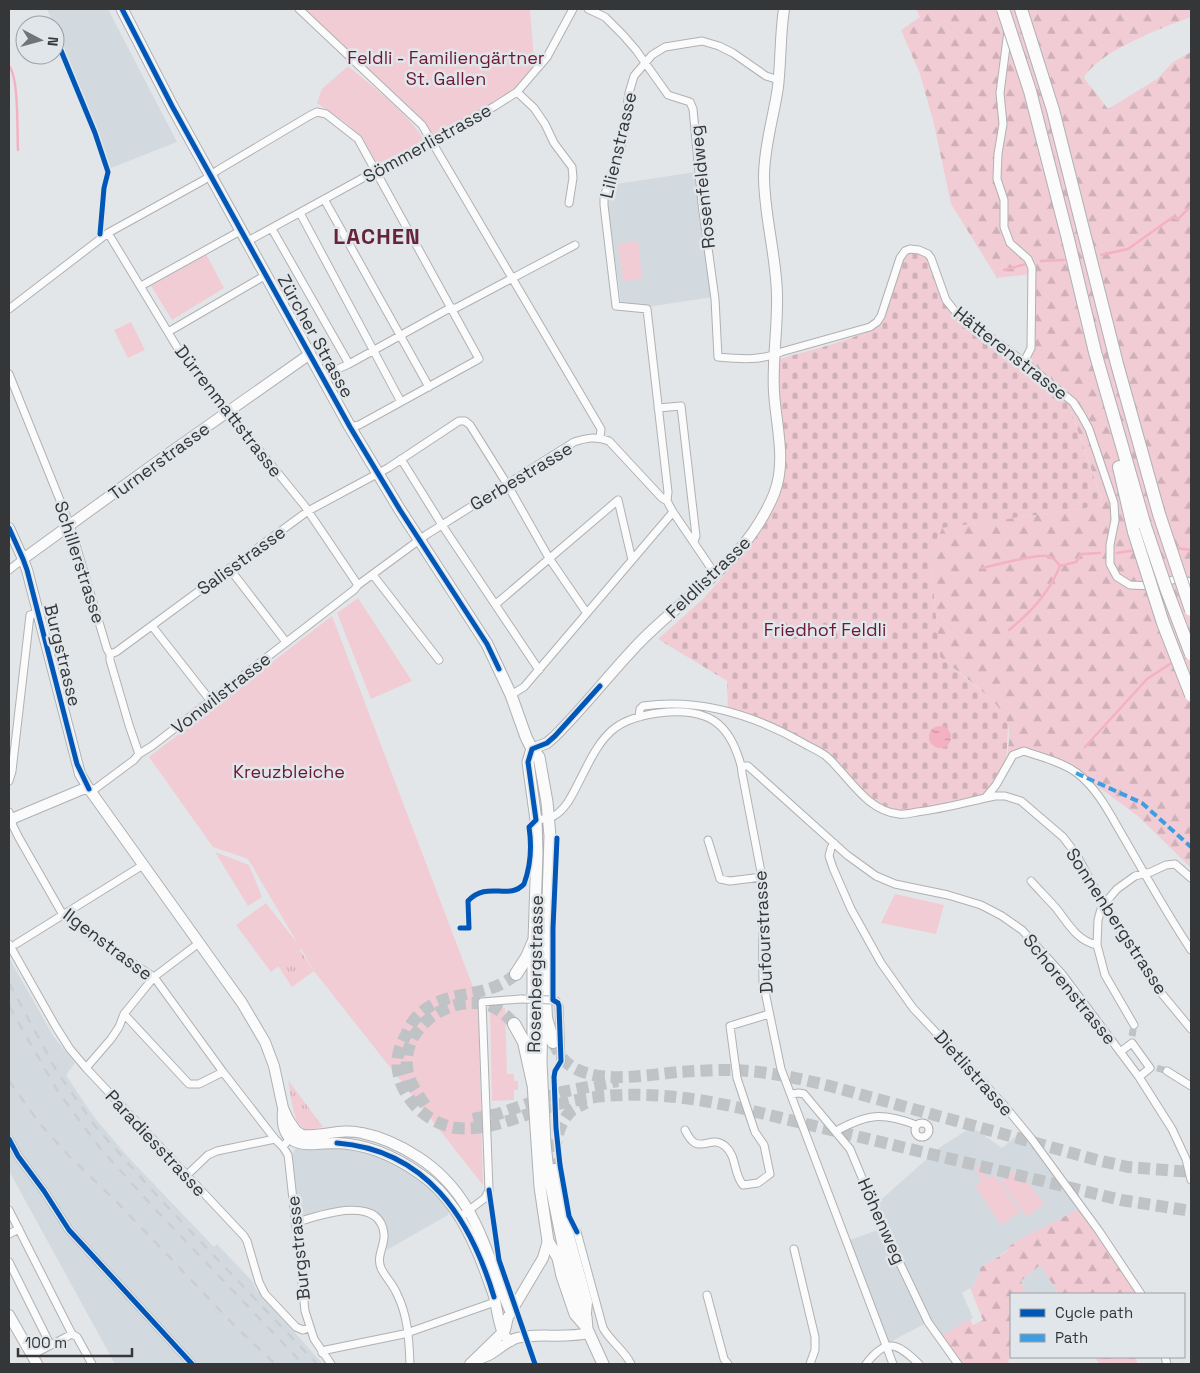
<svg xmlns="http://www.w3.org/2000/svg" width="1200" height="1373" font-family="'Space Grotesk',sans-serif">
<defs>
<pattern id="grass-tufts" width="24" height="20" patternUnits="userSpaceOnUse" patternTransform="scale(1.25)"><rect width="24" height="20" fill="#f1ccd5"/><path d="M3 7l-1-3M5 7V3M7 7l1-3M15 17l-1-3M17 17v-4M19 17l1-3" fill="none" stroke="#cfb0b8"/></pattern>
<pattern id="forest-firs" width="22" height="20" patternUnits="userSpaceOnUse" patternTransform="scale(1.25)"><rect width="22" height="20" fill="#f1ccd5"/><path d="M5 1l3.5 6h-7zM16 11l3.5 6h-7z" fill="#cfb0b8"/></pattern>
<pattern id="cemetery-stones" width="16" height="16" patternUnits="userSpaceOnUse" patternTransform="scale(1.25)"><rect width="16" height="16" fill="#f1ccd5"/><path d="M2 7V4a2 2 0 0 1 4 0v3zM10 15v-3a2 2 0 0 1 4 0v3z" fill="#cfb0b8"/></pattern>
<pattern id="water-ripples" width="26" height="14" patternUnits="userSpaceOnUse" patternTransform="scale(1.25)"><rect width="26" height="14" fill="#f4b1c2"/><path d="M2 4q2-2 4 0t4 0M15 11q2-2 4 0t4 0" fill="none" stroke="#c6919f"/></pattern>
</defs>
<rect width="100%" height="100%" fill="#e3e6e8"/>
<path fill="#d2dae0" d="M47 9H108L177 142 111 168Z
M695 172 713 297 647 307 621 302 606 197 610 185Z
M9 958 54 1037 75 1063 66 1075 94 1117 128 1157 214 1247 217 1244 253 1282 255 1288 323 1364H115L9 1171Z
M972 1127 1002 1148 1024 1129 1081 1208 1020 1239 1008 1247V1250L981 1267 974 1286 962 1293 973 1318 938 1338 928 1322 894 1340 886 1347 847 1241 883 1228 874 1206 939 1148Z
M299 1143H337L406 1164 450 1203 448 1215 387 1250 378 1219 353 1210 295 1223 289 1163 294 1151Z
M1040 1265 1059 1294H1026L1021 1281Z"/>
<path fill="url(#grass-tufts)" d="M300 950 314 971 292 987 278 966Z
M288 1080 323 1127 306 1130C292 1124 291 1094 288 1080Z"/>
<path fill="url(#forest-firs)" d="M916 9H1191V17C1164 27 1097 52 1084 78L1108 109 1157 79 1173 62 1191 52V868L1139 817 1085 777 1024 751 1013 755 1006 767C1007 754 1011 738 1008 725 1004 703 957 672 940 657L930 556 942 528 1099 506 1102 500 1068 403 1027 368 1031 274 997 278 951 204 934 124 920 74 901 30 920 17Z
M1081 1208 1139 1294H1059L1040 1265 1021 1281 1026 1294H1011V1350L1008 1364H956L938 1338 970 1319 973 1325 983 1320 970 1288 974 1286 981 1267 1008 1251V1247L1020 1239Z
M1095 1357H1135L1138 1364H1099Z"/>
<path fill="url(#cemetery-stones)" d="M915 252 926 257 940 294 950 311 1027 368 1068 403 1102 501 1099 506 942 528 930 556 940 657 992 700 1005 715 1008 725 1006 767 986 797 922 812 882 810 825 756 791 736 728 712 727 681 658 639 703 599 736 562 777 486 773 373 780 359C805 351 867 338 883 321L903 259 908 253Z"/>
<path fill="#f1ccd5" d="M305 9H530L535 73 517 92 432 142 422 125Z
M348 66C374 88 406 111 425 141L377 164 363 138 346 123 317 103 322 89Z
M638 241 642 279 623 281 618 244Z
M206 254 224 288 172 320 151 286Z
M131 322 145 350 128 358 114 330Z
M358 598 412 681 371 699 337 613Z
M332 616 478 1000 483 1185 314 971 301 949 271 972 236 925 266 903 298 944 248 859 213 847 149 757Z
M215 852 249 865 262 897 248 906Z
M895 894 944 905 936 934 881 923Z
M505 1008 507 1074H514V1081H518V1090H514V1100L492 1101 490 1009Z
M978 1165 982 1166 987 1172 985 1179 994 1174 1020 1212 1001 1225 975 1186 981 1182 976 1168Z
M1018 1169 1044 1204 1027 1217 1001 1181Z"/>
<path fill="url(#water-ripples)" d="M929 737a11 11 0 1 1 22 0a11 11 0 1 1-22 0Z"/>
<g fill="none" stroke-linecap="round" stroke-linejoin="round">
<path stroke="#f4b1c2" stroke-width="2.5" d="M9 66C19 77 17 132 18 150
M1101 255 1128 249 1173 217 1178 219 1191 206
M1041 261 1064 260
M1004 270 1026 264
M1176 548 1191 550
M1117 553 1136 550
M982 568C996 565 1035 554 1047 556 1053 557 1056 561 1060 566L1076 562 1081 554 1100 553
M1009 630C1031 612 1049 593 1060 566
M1085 747 1147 679 1173 662"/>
<path stroke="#c0c3c5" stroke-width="7" stroke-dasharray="7 3.5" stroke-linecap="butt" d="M1132 1036 1134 1025
M1157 1068 1167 1071"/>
<path stroke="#c0c3c5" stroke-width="12" stroke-dasharray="12 6" stroke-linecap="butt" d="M516 974C483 1003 444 985 415 1019 411 1023 408 1030 406 1035 402 1042 399 1049 398 1056 393 1091 424 1124 457 1128 494 1132 531 1110 567 1102 624 1089 683 1095 740 1108L1121 1200 1191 1211
M553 1042C557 1049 560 1056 566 1062 592 1086 646 1075 678 1072 694 1071 711 1070 727 1070 762 1070 797 1078 830 1086L1097 1160 1128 1167 1191 1172
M425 1105C417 1093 408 1081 407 1067 403 1024 455 991 493 1007 502 1011 508 1017 514 1024
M473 1119 498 1114 562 1092 618 1081
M555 1170C554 1149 556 1125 572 1110 576 1107 582 1105 586 1103"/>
<g stroke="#afb1b3" stroke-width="9">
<path id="street" d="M299 9 422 125 601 429 600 438
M588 9 605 17 623 35 636 50 668 95 690 102 693 109 702 204 715 299 718 357C739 359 761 361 781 352L870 327 877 322 881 316 900 258 905 251 910 249 919 250 928 254 931 258 946 300 954 310 1024 362 1073 402 1082 416 1089 429 1114 503 1115 520 1110 545V564L1117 577 1130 585 1152 586 1176 579 1191 582
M1008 31 1000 93 1003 124 998 154 997 179 1004 200V227L1010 243 1028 259 1032 268 1031 348 1024 362
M517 92 534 108 545 124 554 143 572 167 573 178 569 203
M324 199 429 387
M300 213 401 402
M272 229 349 364
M108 233 177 347 228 412 304 505 358 585
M248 241 372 173 378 172 495 106 517 92 547 57 573 9
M141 286 242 230
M9 309 108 233 204 180 218 170 309 116 317 112 326 114 358 139 479 359 359 425 350 427
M168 332 266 275
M9 374 70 525 107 649 110 654V660L129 725 139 754
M322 376 349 364 450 308H456L575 245
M658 408 681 406 696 536 694 542
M401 459 442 525 539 670
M667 501 668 492 647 309 616 306 604 205V197L621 148 629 93 634 76 652 55 665 47 702 41 719 46 733 53 766 76 779 80
M229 568 286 642
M9 570 23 559
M373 575 439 660
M496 604 618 500 632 560
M152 626 210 700
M110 654 116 652 308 511 388 468 459 421H465L470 425 507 484 549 558 586 612
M511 695 524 687 673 512
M639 717 640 709 643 706C699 698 754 715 803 743 810 747 819 751 826 756 849 776 866 811 899 814 904 815 912 813 917 812 944 809 970 801 995 796H1005L1021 801 1063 837 1076 854 1094 887 1153 983 1191 1029
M742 766H748L847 855 876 876 895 884 948 895 981 905 1002 916 1022 930 1062 974 1139 1077 1172 1129 1186 1159 1191 1180
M9 781 12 771 30 615 38 613
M89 789H95L134 760 139 754 152 746 354 590 358 585 426 535 574 442C586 438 596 436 609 441L662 498 667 501 673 512 715 574
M986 797 996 785 1013 755 1024 751C1041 757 1062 762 1077 773 1098 789 1111 816 1124 838 1146 876 1167 914 1191 950
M9 812 13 826 19 838 63 915 95 939 154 977 223 1072 275 1139
M536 820C553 818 558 816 568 802 582 780 594 743 615 728 635 713 681 707 704 716 719 721 729 734 735 748 738 756 742 764 742 773L762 877 763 982 781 1069 893 1364
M708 840 720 879 730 881 762 877
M834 843 831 848 829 856 833 868 851 909 881 963 913 1008 1003 1104 1031 1138 1099 1231 1141 1294
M1031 881C1039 890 1048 899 1056 908 1068 923 1077 941 1097 945
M9 944 56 1027 70 1049 86 1068 244 1236 247 1241 259 1282 265 1294 296 1327 303 1330 309 1328
M16 944 143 865
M551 1000 556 1001 559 1006 561 1061
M124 1014 189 1084H199L223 1072
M1134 1025 1105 975 1097 945 1098 920 1101 909 1105 903 1117 889 1135 876 1151 872 1166 865 1175 864 1191 878
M1120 1052 1132 1043 1150 1068 1139 1077
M86 1068 111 1039 119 1027 124 1014 154 977 199 943
M1167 1071 1191 1086
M791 1094 799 1093 804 1094 850 1149 883 1228 928 1322 958 1364
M915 1130a7 7 0 1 1 14 0a7 7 0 1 1-14 0Z
M685 1130C687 1134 691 1141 695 1143 705 1148 713 1136 725 1146 737 1156 733 1173 743 1185L758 1183 770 1174 764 1145 755 1132 737 1078 730 1026 769 1014
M836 1131C867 1114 882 1112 916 1125
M292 1135 283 1147 288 1155 289 1163 305 1311 314 1339 331 1364
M9 1139 18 1156 44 1191 69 1230 192 1364
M187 1175 208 1155 217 1151 275 1139 283 1147
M9 1210 72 1334
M460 1217 485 1198 489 1190 482 1002 521 999
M295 1223C317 1216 380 1193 384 1234 385 1246 376 1256 381 1268 385 1277 393 1284 397 1294 408 1316 409 1339 410 1364
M577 1232 603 1328C611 1342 624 1350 631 1364
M9 1234 19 1229
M794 1249 815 1337V1350L810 1364
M9 1262 50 1344
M707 1295 724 1359 728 1364
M322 1353 326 1350 404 1334 495 1302
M32 1355 72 1334 77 1337 92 1364
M1165 1357 1167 1364
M866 1364C887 1336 898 1344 919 1364"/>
</g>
<g stroke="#afb1b3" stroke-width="12">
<path id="secondary" d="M9 528 23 559 27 570 80 774 89 789 242 1003 265 1042 274 1066 283 1108 288 1119 296 1131 302 1135C322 1137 341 1128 362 1133 382 1137 401 1146 418 1157 477 1195 485 1253 511 1313
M23 559 165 456 310 354
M532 749 547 743 555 736C585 706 611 672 640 642 689 592 746 562 774 494 787 461 776 426 774 392 772 360 778 327 777 294 776 254 764 215 764 176 764 146 774 116 778 87 781 61 780 35 784 9
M9 820 83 789H89
M283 1111C282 1122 283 1135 294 1141 306 1147 323 1143 336 1143 367 1144 395 1156 420 1174 448 1193 465 1223 478 1253 484 1267 489 1282 494 1296 497 1308 498 1322 503 1333 505 1337 507 1339 511 1341
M9 1315 37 1364
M476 1359C491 1358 500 1345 514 1339 533 1332 565 1339 589 1333
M470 1364 505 1330 508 1317 543 1258 548 1241"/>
</g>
<g stroke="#afb1b3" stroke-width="13">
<path id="primary" d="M122 9 172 106 350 427 400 510 487 644 511 695 526 737 532 749 539 757 547 802 550 836 545 997 542 1018 541 1062 545 1144 548 1171 566 1260 580 1304 586 1317 587 1329 603 1364
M532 749 528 762 536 820 537 852 533 970V1083L540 1187 548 1241 558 1258 562 1276 575 1314 587 1328"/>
</g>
<g stroke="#afb1b3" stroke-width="14">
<path id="highway" d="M1021 9 1053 110 1117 364 1159 514
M1068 239 1095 352 1145 526
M1119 467 1134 532
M516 974 527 957 534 941
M545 997 546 1018 553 1042
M514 1024 524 1042 533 1083
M555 1170 566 1229 586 1302 585 1313"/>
</g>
<use href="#street" stroke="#fbfbfc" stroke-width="7"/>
<use href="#secondary" stroke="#fbfbfc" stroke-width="10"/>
<use href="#primary" stroke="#fbfbfc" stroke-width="11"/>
<use href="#highway" stroke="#fbfbfc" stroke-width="12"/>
<path stroke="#cccdce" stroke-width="2.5" stroke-dasharray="9 9" stroke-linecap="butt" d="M9 983 56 1070 95 1126 161 1200 317 1364
M9 1006 57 1090 100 1148 154 1208 303 1364
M9 1081 41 1125 70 1157 116 1201 234 1325 275 1364"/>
<g stroke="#afb1b3" stroke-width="9" stroke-linecap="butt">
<path id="street-bridge" d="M521 999 551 1000"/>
</g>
<g stroke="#afb1b3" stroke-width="14" stroke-linecap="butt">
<path id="highway-bridge" d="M1003 9 1030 91 1068 239
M1159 514 1191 610
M1145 526 1166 588 1191 654
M1134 532 1163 623 1191 695"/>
</g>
<use href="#street-bridge" stroke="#fbfbfc" stroke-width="7"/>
<use href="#highway-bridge" stroke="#fbfbfc" stroke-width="12"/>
<path stroke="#3e9ee2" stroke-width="4" stroke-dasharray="8 4" stroke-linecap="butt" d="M1076 773 1142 803 1191 847"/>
<g stroke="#e1e6ea" stroke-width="8">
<path id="cycleway" d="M122 9 172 106 350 427 400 510 487 644 499 669
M55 36 95 133 108 172 104 188 100 234
M9 528 23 559 27 570 77 764 89 789
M557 838 553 928V1000L558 1003 559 1006 561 1061 555 1071 554 1077 556 1128 560 1165 569 1216 577 1232
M460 928H469L468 901C487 880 509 901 524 884 531 865 532 847 529 827L536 820 528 762 532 749 547 743 555 736 600 686
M9 1139 18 1156 44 1191 69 1230 192 1364
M337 1143C426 1150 470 1217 494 1297
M489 1190 499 1260 535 1364"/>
</g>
<use href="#cycleway" stroke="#0057b8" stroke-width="5"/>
</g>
<g text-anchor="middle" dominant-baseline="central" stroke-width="5" stroke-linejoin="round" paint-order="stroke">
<g font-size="18" fill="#6d1835" stroke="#e1e6ea">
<text x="446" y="57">Feldli - Familiengärtner<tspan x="446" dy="21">St. Gallen</tspan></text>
<text x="825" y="629">Friedhof Feldli</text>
<text x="289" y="771">Kreuzbleiche</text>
</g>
<g font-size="18" fill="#343638" stroke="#e1e6ea">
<text transform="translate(427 143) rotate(-29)">Sömmerlistrasse</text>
<text transform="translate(618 145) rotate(-77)">Lilienstrasse</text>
<text transform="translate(702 187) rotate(-96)">Rosenfeldweg</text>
<text transform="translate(316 336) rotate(61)">Zürcher Strasse</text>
<text transform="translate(1011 353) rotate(38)">Hätterenstrasse</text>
<text transform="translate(229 411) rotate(52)">Dürrenmattstrasse</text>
<text transform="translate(159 461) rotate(-36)">Turnerstrasse</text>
<text transform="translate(521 476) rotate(-31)">Gerbestrasse</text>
<text transform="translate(241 560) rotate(-36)">Salisstrasse</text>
<text transform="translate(80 562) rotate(72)">Schillerstrasse</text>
<text transform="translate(708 577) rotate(-44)">Feldlistrasse</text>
<text transform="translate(63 655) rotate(76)">Burgstrasse</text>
<text transform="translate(221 693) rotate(-38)">Vonwilstrasse</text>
<text transform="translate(1117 921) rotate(57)">Sonnenbergstrasse</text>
<text transform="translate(763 932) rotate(-93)">Dufourstrasse</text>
<text transform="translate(108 944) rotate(37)">Ilgenstrasse</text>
<text transform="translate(535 974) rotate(-89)">Rosenbergstrasse</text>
<text transform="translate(1070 989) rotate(51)">Schorenstrasse</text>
<text transform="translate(974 1073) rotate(48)">Dietlistrasse</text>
<text transform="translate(156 1143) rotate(47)">Paradiesstrasse</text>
<text transform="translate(882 1221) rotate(66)">Höhenweg</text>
<text transform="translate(298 1248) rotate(-96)">Burgstrasse</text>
</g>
<g font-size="22" font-weight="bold" letter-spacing="1" fill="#672338" stroke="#e1e6ea">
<text x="377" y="236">LACHEN</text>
</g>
</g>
<rect width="1200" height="1373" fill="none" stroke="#343638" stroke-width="20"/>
<rect x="1010" y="1293" width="175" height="65" fill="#e1e6ea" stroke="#9ca0a3"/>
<rect x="1020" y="1309" width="25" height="8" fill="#0057b8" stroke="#9ca0a3"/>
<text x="1055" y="1318" font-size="15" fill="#343638">Cycle path</text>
<rect x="1020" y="1334" width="25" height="8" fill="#3e9ee2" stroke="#9ca0a3"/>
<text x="1055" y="1343" font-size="15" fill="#343638">Path</text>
<g transform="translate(40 40) rotate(96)"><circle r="24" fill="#e1e6ea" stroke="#9ca0a3"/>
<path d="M0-4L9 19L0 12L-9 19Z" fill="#717476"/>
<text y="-8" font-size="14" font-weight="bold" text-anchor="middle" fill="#343638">N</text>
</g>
<path d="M18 1348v8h114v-8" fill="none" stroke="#343638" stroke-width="2.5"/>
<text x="25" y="1348" font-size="15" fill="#343638" stroke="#e1e6ea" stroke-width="4" paint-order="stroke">100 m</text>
</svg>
